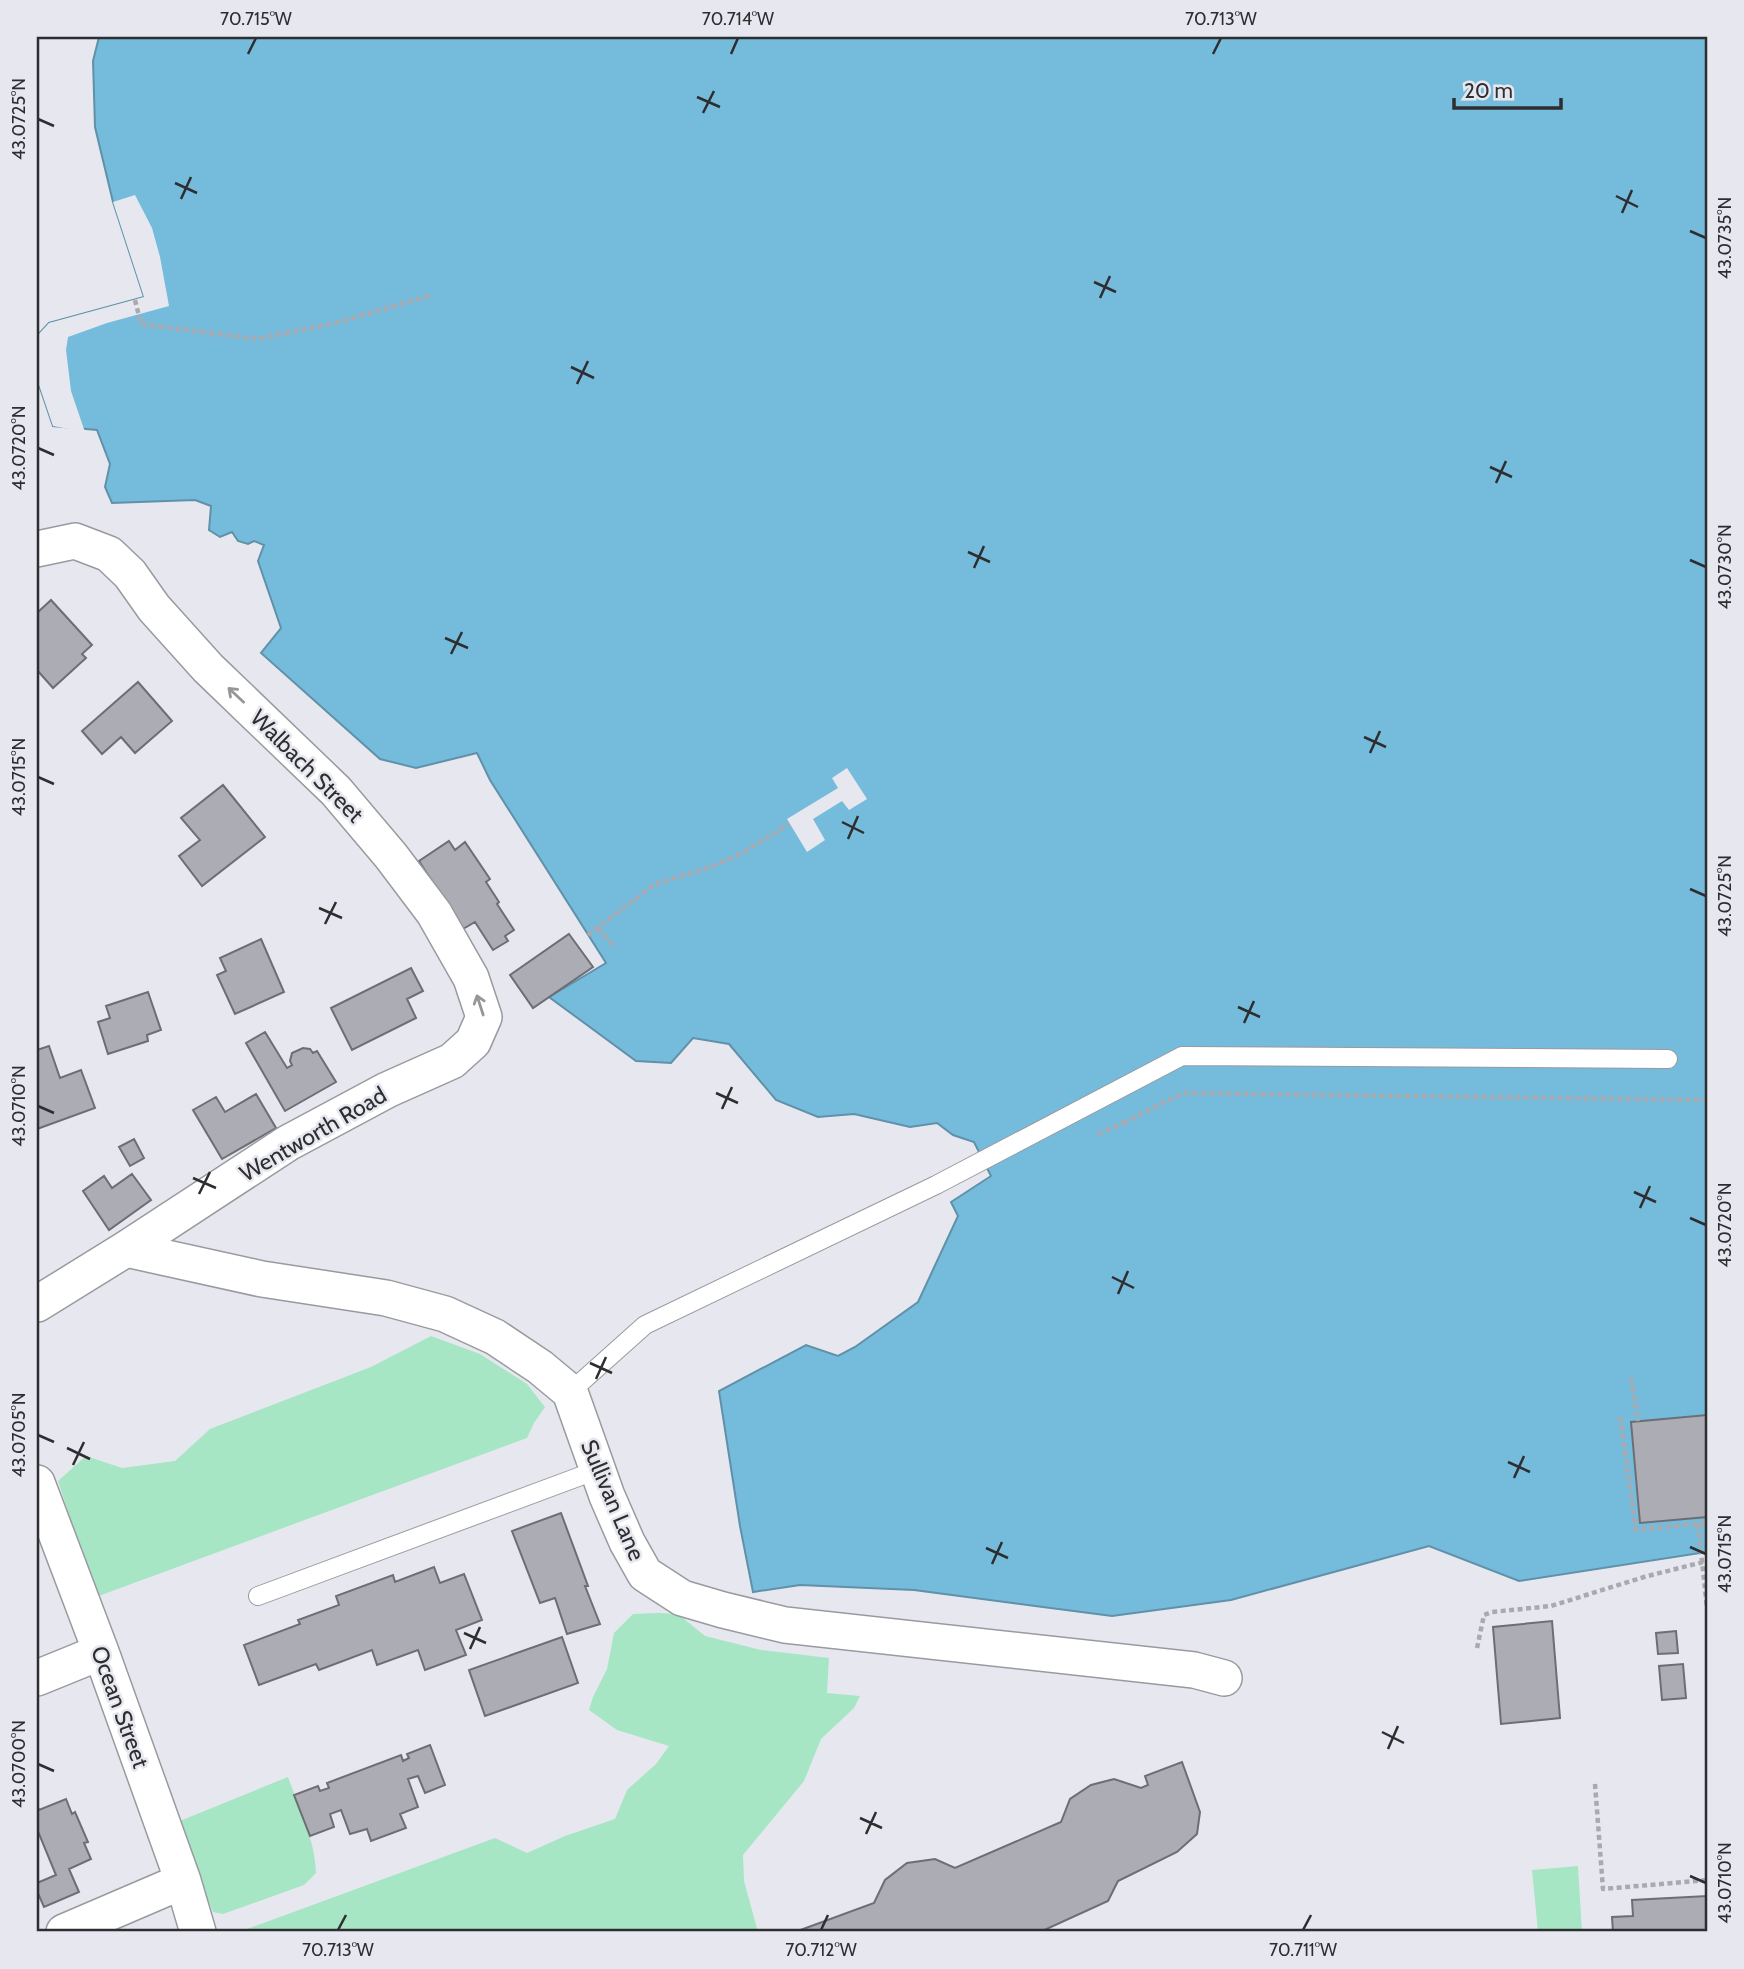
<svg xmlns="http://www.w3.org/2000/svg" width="1744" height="1969" font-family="Cabin,sans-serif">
<rect width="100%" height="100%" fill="#e7e8ef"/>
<path fill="#a6e6c4" d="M431 1336 480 1354 527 1384 545 1407 534 1423 527 1438 96 1597 58 1481 86 1456 122 1468 175 1461 210 1429 371 1367Z
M658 1613 678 1614 705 1636 761 1650 829 1658 827 1693 860 1696 854 1708 821 1739 804 1781 743 1855 744 1881 758 1932H239L495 1838 527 1853 565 1836 615 1819 627 1790 656 1764 669 1746 617 1730 589 1710 593 1697 607 1669 614 1633 633 1614Z
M288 1777C299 1808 315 1839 316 1873L304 1885 223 1914 213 1912 175 1823Z
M1578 1866 1582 1932H1538L1532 1870Z"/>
<path fill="#75bbdc" stroke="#6091a9" stroke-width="2" d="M99 37H1707V1552L1519 1581 1429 1546 1231 1600 1112 1616 914 1590 800 1585 753 1592 740 1526 719 1391 806 1345 838 1356 855 1347 918 1302 958 1216 951 1202 991 1176 974 1142 953 1135 937 1123 910 1127 854 1114 818 1117 776 1100 729 1044 693 1038 671 1063 636 1061 549 997 606 963 490 780 477 753 416 768 380 759 261 653 281 628 258 561 264 545 254 541 248 544 238 541 232 532 220 537 209 530 211 506 195 500 112 503 105 487 110 464 97 430 53 426 37 379V336L49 323 144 297 113 202 95 127 93 61Z"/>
<path fill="#e7e8ef" d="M135 195 152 228 160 257 169 306 107 323 68 337 66 350 71 391 85 432 53 426 37 379V336L49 323 144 297 113 202Z
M847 768 867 799 849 810 842 801 813 819 825 840 807 852 787 819 838 788 832 778Z"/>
<path fill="#acadb4" stroke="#6d6e74" stroke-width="2" d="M51 600 92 645 82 654 86 658 53 688 37 670V613Z
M138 682 172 721 135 753 121 737 102 754 82 731Z
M223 785 265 837 202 886 179 856 200 840 181 818Z
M449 841 455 850 465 842 490 879 486 882 499 902 497 904 514 930 505 936 508 941 493 950 475 922 463 929 419 861Z
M569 934 593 967 533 1008 510 975Z
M261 939 284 992 235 1014 217 975 226 971 220 958Z
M411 968 423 991 407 999 416 1018 352 1050 331 1008Z
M148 992 161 1030 147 1035 148 1041 108 1054 98 1022 110 1018 106 1006Z
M265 1032 287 1068 292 1065 290 1061 292 1053 303 1048 310 1049 313 1053 317 1051 336 1082 285 1111 246 1043Z
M49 1046 60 1078 81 1070 95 1108 37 1129V1050Z
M256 1094 276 1128 222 1159 193 1110 216 1097 225 1112Z
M134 1139 144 1158 130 1166 119 1147Z
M132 1174 151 1200 109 1230 83 1191 104 1176 112 1188Z
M1707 1415V1517L1640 1523 1631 1422Z
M561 1513 588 1586H585L600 1624 567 1634 555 1598 540 1603 512 1531Z
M434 1567 440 1583 464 1574 482 1620 456 1630 466 1655 425 1670 418 1650 377 1665 372 1650 319 1670 316 1664 259 1685 244 1645 300 1624 298 1620 339 1605 336 1596 393 1575 395 1582Z
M1552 1621 1560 1718 1501 1724 1493 1627Z
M1676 1631 1678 1653 1658 1654 1656 1633Z
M562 1637 578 1683 485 1716 469 1670Z
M1683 1664 1686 1698 1662 1700 1659 1666Z
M430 1745 445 1785 425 1793 418 1776 408 1779 418 1807 400 1814 406 1828 371 1841 367 1829 350 1834 341 1810 330 1814 334 1827 310 1836 294 1795 318 1786 320 1791 329 1788 327 1783 401 1755 403 1761 409 1758 407 1754Z
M1182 1762 1200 1812 1197 1834 1177 1852 1118 1881 1108 1901 1040 1932H795L874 1903 885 1880 907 1863 935 1859 955 1868 1061 1822 1070 1799 1091 1785 1114 1779 1141 1788 1148 1785 1145 1776Z
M66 1799 72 1814 75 1812 88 1842 84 1843 91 1859 69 1869 79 1892 44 1907 37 1891V1883L56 1875 37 1829V1805L39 1810Z
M1707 1896V1932H1613L1612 1917 1633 1916 1632 1900Z"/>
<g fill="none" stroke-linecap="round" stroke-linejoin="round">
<g stroke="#999aa0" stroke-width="20">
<path id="lane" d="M570 1392 645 1325 936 1185 1182 1056 1668 1059
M258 1596 597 1470"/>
</g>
<g stroke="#999aa0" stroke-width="38">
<path id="street" d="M37 549 75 541 109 554 130 574 154 608 208 668 336 791 391 856 434 913 471 978 484 1017 473 1042 452 1061 387 1090 288 1143 126 1249 37 1304
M126 1249 262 1279 386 1298 445 1314 495 1337 540 1367 570 1392 607 1496 627 1542 645 1574 682 1598 723 1610 785 1625 1194 1670 1224 1678
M37 1483 101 1652 183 1881 198 1932
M37 1678 101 1652
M64 1932 183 1881"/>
</g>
<path stroke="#a9a9af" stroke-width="4.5" stroke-dasharray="5 3.5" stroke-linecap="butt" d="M135 300 141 324 257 339 339 322 432 295
M598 928 615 948
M588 935 655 884 711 867 742 853 789 824
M1123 1123 1183 1093 1707 1100
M1098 1134 1125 1122
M1631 1378 1638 1421
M1620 1417 1636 1530 1707 1523
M1698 1524 1707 1608
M1477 1648 1484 1615 1492 1612 1551 1606 1644 1577 1703 1562
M1595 1784 1603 1889 1707 1880"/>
<use href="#lane" stroke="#fff" stroke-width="18"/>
<use href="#street" stroke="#fff" stroke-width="35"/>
</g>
<defs><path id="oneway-shaft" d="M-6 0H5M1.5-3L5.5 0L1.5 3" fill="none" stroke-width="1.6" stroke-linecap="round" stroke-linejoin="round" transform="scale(1.75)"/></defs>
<g stroke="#969698">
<use href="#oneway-shaft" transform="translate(236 695) rotate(-137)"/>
<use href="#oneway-shaft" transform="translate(480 1005) rotate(-108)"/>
</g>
<path fill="none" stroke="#2e2e31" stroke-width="2.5" d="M248 54 256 38M731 54 738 38M1213 54 1221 38M697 97 720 107M703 113 714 91M38 119 54 126M175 183 197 193M1616 196 1638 207M181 199 191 177M1622 213 1632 190M1690 231 1706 238M1094 282 1116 292M1100 298 1110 276M571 367 594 378M577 384 588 361M38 448 54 455M1490 467 1512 477M1496 483 1506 461M968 552 990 562M1690 560 1706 567M974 568 984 546M445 638 468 648M451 654 462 632M1364 737 1386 747M1370 753 1380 731M38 777 54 784M842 822 864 833M848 839 858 816M1690 889 1706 896M319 908 342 918M325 924 336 902M1238 1007 1260 1017M1244 1023 1254 1001M716 1093 738 1103M38 1106 54 1113M722 1109 732 1087M193 1178 216 1188M1634 1192 1656 1202M199 1194 210 1172M1640 1208 1650 1186M1690 1218 1706 1225M1112 1277 1134 1288M1118 1294 1128 1271M590 1363 612 1373M596 1379 606 1357M38 1435 54 1442M67 1448 90 1459M1508 1462 1530 1472M73 1465 84 1442M1514 1478 1524 1456M1690 1547 1706 1554M986 1548 1008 1558M992 1564 1002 1542M464 1633 486 1643M470 1649 480 1627M1382 1732 1404 1743M1388 1749 1398 1726M38 1764 54 1771M860 1818 882 1828M866 1834 876 1812M1690 1876 1706 1883M338 1930 346 1915M821 1930 828 1915M1303 1930 1311 1915"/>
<g text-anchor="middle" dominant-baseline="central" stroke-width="5" stroke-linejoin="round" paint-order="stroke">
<g font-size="23" fill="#2e2e31" stroke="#e7e8ef">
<text transform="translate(307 766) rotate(45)">Walbach Street</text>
<text transform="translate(313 1134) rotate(-30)">Wentworth Road</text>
<text transform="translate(613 1500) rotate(67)">Sullivan Lane</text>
<text transform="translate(120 1707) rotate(70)">Ocean Street</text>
</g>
</g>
<rect width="1744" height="1969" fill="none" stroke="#e7e8ef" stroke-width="77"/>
<path d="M1454 98v10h107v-10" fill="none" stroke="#2e2e31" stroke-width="3.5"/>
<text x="1464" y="98" font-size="21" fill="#2e2e31" stroke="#e7e8ef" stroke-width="5" paint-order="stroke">20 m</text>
<rect x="38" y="38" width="1668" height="1892" fill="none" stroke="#2e2e31" stroke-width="2.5"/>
<g font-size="18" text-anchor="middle" fill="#2e2e31">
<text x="256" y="25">70.715°W</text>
<text x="738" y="25">70.714°W</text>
<text x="1221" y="25">70.713°W</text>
<text transform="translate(19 119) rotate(-90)" y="6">43.0725°N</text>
<text transform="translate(1725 238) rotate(-90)" y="6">43.0735°N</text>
<text transform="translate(19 448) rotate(-90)" y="6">43.0720°N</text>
<text transform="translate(1725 567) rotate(-90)" y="6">43.0730°N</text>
<text transform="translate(19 777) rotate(-90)" y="6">43.0715°N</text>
<text transform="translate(1725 896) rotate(-90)" y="6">43.0725°N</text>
<text transform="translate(19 1106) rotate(-90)" y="6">43.0710°N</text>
<text transform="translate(1725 1225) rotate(-90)" y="6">43.0720°N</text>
<text transform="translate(19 1435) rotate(-90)" y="6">43.0705°N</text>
<text transform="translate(1725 1554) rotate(-90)" y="6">43.0715°N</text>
<text transform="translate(19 1764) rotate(-90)" y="6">43.0700°N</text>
<text transform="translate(1725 1883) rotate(-90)" y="6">43.0710°N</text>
<text x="338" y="1956">70.713°W</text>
<text x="821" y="1956">70.712°W</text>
<text x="1303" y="1956">70.711°W</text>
</g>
</svg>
